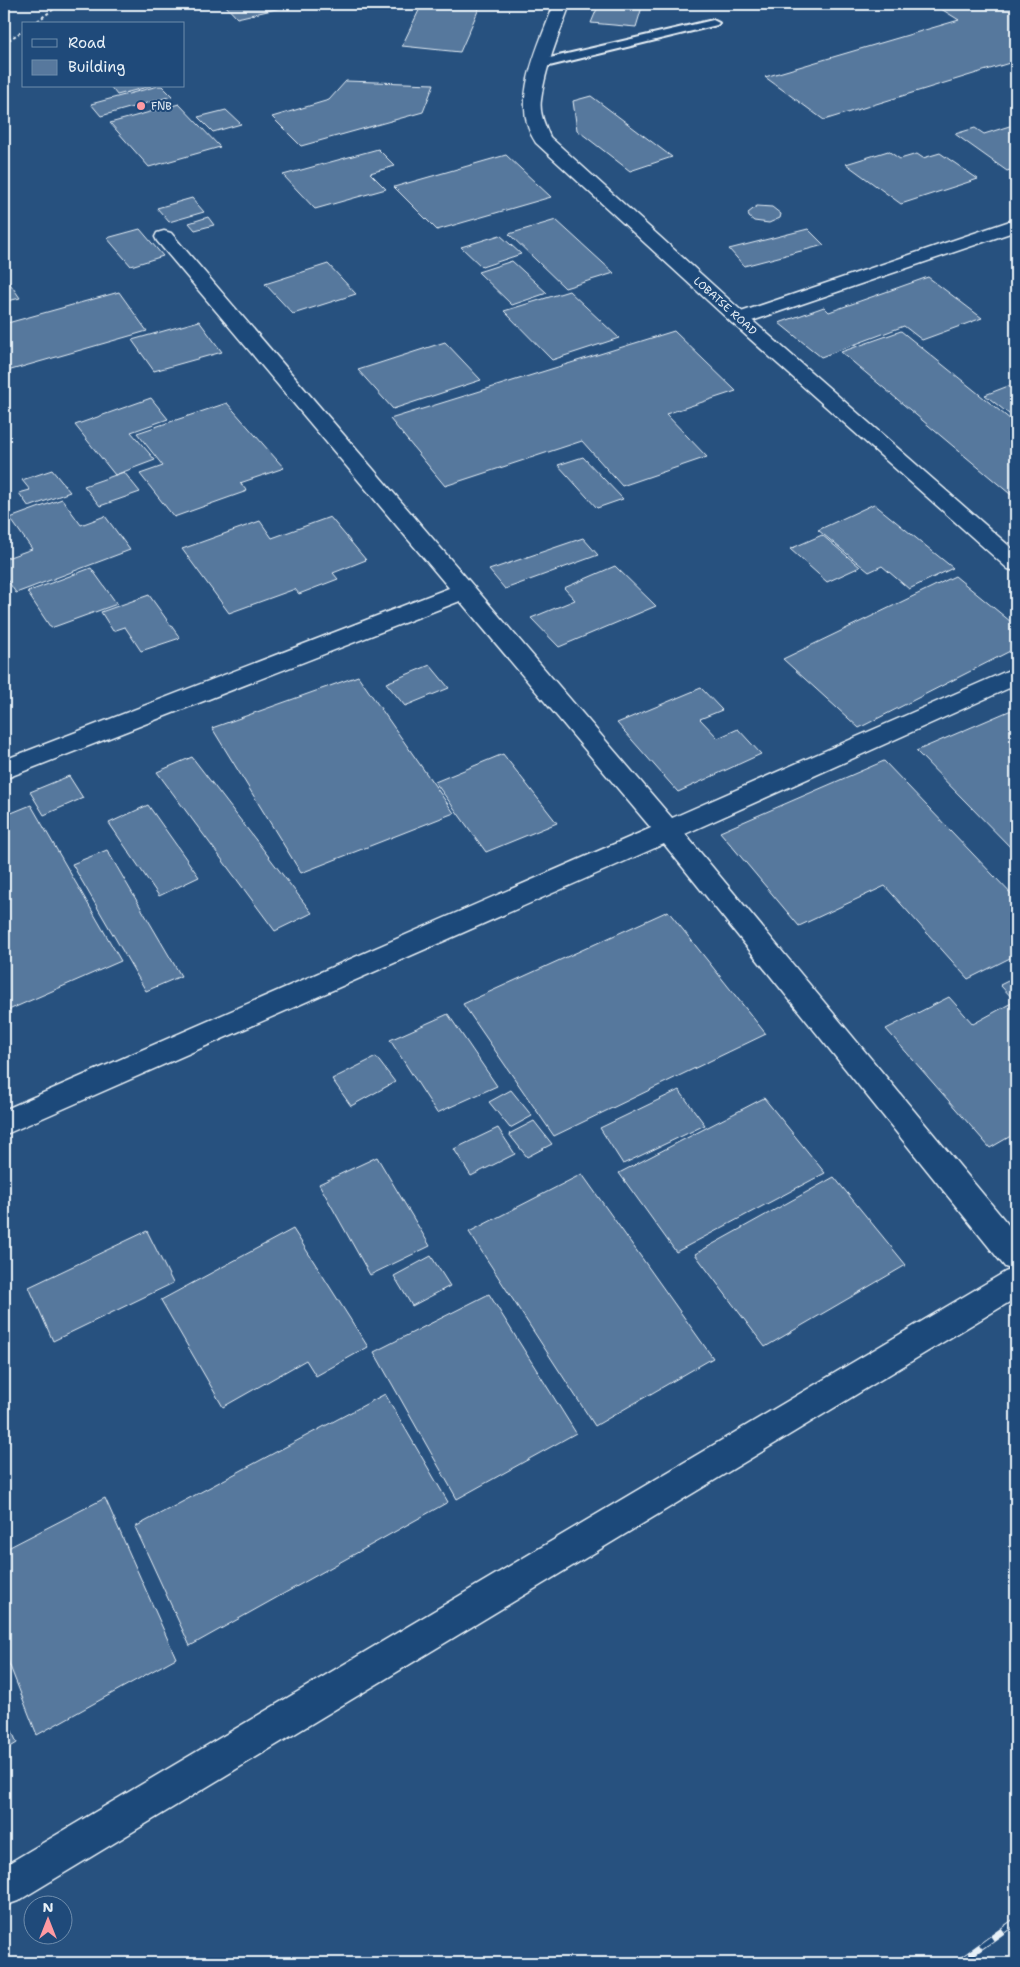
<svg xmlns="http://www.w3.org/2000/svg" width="1020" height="1967" font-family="'Shantell Sans',sans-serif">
<rect width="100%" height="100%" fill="#27517f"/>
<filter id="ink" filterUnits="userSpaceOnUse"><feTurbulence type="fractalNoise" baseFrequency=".02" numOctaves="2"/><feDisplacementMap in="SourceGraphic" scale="10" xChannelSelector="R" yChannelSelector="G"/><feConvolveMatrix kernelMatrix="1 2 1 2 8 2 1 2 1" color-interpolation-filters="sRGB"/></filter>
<g filter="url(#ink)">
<path fill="#57789d" stroke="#e8f1f8" d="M224 4H298L237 18Z
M422 4H481L460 52 402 46Z
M599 4 642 7 636 27 591 23Z
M933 4H1016V61L824 120 765 77 959 20Z
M346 81 434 84 423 112 301 146 272 117 329 100Z
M110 86H151L117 95Z
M158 86H162L172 96 101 116 91 104Z
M591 96 672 157 630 171 577 130 573 101Z
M179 104 220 147 149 167 110 123Z
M226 110 241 124 213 132 198 117Z
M1016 124V168L1007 171 955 134 975 128 984 134Z
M378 149 395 166 370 173 386 189 315 209 283 175Z
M888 151 900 159 917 154 923 158 940 153 978 179 901 204 846 164Z
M506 155 551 197 437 230 394 187Z
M192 198 204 212 169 222 157 208Z
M757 206 772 207 781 214 780 218 769 223 754 221 749 217 748 213Z
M208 217 214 225 195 230 189 223Z
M556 220 614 273 565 288 509 234Z
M140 229 163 256 131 266 107 238Z
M808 229 824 245 744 266 729 249Z
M500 235 521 254 482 267 461 247Z
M512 261 547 293 512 305 478 272Z
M328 264 356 294 293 314 265 284Z
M4 275 20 298 4 302Z
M928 277 982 318 922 340 904 326 821 357 779 323 824 307 829 312Z
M569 291 619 338 552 360 504 311Z
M119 292 147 331 4 372V324Z
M199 321 222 352 154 371 132 340Z
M674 331 736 391 666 414 707 457 622 486 582 441 445 486 390 419Z
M901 331 1016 424V499L841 352Z
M445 342 481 380 393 409 358 370Z
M1016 383V418H1014L985 395Z
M151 398 168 419 131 432 155 460 115 475 75 425Z
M227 403 284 468 240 483 247 491 174 517 140 474 163 466 137 433Z
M583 457 623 499 597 508 558 465Z
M52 470 70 492 29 507 19 493 30 490 22 480Z
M124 472 140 492 100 506 84 486Z
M62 499 81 525 105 516 130 550 16 593 4 575V559L32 549 10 518Z
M874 504 953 568 909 589 882 566 869 572 818 530Z
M330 517 366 560 333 573 338 579 299 594 295 589 229 613 182 549 260 521 272 538Z
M822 535 860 567 827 582 790 549Z
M583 538 598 555 505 589 489 570Z
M615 566 656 606 559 647 531 618 575 600 564 588Z
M91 568 117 604 51 628 27 592Z
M955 576 1016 626V648L859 728 783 659Z
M149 595 180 638 141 651 125 627 113 631 101 612Z
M430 665 449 688 405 706 386 683Z
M358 676 454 813 301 873 212 728Z
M701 688 722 710 700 719 718 738 738 729 761 754 678 792 617 723Z
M1016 708V853L916 751Z
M503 754 557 823 486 852 435 782Z
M192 757 312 913 275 931 157 772Z
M884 761 1016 899V955L968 979 885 886 799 926 720 832Z
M69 776 83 798 44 815 30 792Z
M31 805 121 961 4 1012V816Z
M148 805 199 877 159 896 109 823Z
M107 850 181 976 146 991 72 864Z
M668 911 766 1034 554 1136 463 1004Z
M1016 977V1133L990 1148 886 1029 949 997 973 1024 1015 1001 1000 985Z
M448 1014 497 1086 437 1113 390 1040Z
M376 1057 395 1082 351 1106 332 1079Z
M511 1090 532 1116 510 1128 489 1102Z
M679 1090 705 1125 623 1164 600 1128Z
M764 1098 825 1173 676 1252 619 1173Z
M534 1121 552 1144 527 1157 509 1134Z
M498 1128 515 1154 471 1176 454 1149Z
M377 1157 430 1246 370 1275 319 1184Z
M582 1174 713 1358 595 1426 469 1232Z
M834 1177 906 1265 765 1347 695 1254Z
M293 1229 368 1347 316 1376 306 1360 223 1407 161 1300Z
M147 1231 173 1283 53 1341 29 1287Z
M431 1256 450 1286 412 1306 394 1276Z
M489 1294 576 1433 457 1499 374 1352Z
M385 1394 448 1502 190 1646 135 1527Z
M105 1498 176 1658 37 1735 4 1651V1550Z
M4 1712 17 1743 4 1751Z"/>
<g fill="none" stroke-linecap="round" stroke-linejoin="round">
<g stroke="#e8f1f8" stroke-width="4">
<path id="service" d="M713 20 719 23 717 25 541 68 535 64 537 61Z"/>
</g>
<g stroke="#e8f1f8" stroke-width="3">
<path id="minor" d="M1016 219V231L746 323 739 325 732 323 729 319 732 315Z
M164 231 171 233 672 818 1016 667V685L685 834 1016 1234V1271L1005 1267 664 844 4 1135V1110L651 828 460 601 4 779V760L449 588 157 241 155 237 157 233Z"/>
</g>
<g stroke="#e8f1f8" stroke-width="3">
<path id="trunk" d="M554 4H570C559 35 545 67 541 100 539 113 545 125 550 137L746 315 1016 552V571L1008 569 732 323 536 143C508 103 540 44 554 4Z
M1016 1268V1298L18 1901 4 1906V1866L1005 1272Z"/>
</g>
<path stroke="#e8f1f8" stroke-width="2" stroke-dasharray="3 2.5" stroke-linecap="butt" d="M33 24 61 4
M4 43 24 30"/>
<use href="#service" fill="#1f4a7a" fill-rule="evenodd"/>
<use href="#minor" fill="#1f4a7a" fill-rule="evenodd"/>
<use href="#trunk" fill="#1f4a7a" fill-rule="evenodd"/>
<g stroke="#e8f1f8" stroke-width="7">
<path id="rail" d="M958 1963 1016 1921"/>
</g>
<use href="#rail" stroke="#1f4a7a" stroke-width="5" stroke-dasharray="14" stroke-linecap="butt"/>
</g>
</g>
<circle fill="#ff9aa2" stroke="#1f4a7a" stroke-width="2" cx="141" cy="106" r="5"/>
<g text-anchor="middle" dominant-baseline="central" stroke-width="4" stroke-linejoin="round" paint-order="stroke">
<g font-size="11" fill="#e8f1f8" stroke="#1f4a7a" text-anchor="start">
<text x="151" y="106">FNB</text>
</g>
<g font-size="11" fill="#e8f1f8" stroke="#1f4a7a">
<text transform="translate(725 306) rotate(42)">LOBATSE ROAD</text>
</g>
</g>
<rect width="1020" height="1967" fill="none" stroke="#1f4a7a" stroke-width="20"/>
<rect x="10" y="10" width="1000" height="1947" fill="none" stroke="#e8f1f8" stroke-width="2" filter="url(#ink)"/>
<rect x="22" y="22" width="162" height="65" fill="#1f4a7a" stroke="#6f8dac"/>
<rect x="32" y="39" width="25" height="8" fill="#1f4a7a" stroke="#6f8dac"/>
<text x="68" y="48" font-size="15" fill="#e8f1f8">Road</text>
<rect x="32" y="60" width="25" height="15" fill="#57789d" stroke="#6f8dac"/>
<text x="68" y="72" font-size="15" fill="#e8f1f8">Building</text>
<g transform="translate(48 1920)"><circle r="24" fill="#1f4a7a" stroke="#6f8dac"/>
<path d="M0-4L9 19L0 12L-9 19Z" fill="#ff9aa2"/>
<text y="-8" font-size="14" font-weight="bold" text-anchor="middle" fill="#e8f1f8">N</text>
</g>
</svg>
